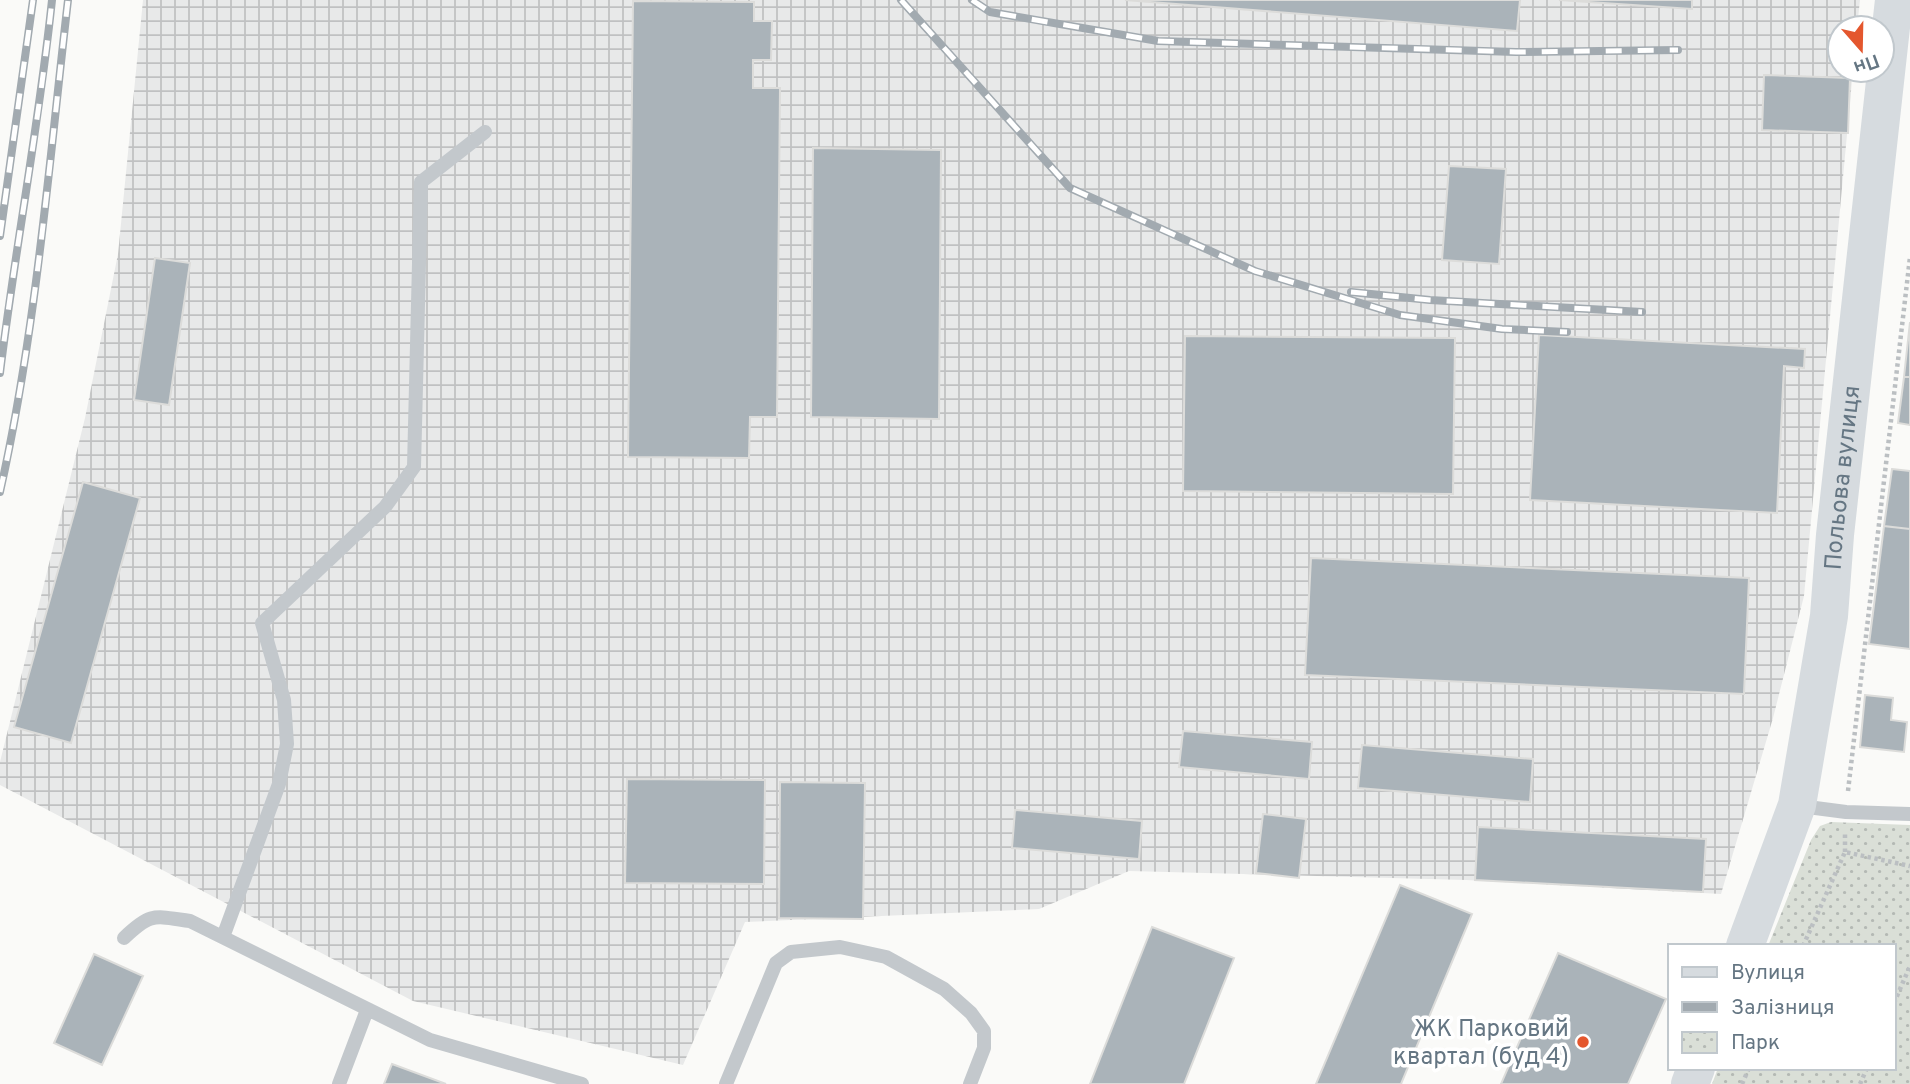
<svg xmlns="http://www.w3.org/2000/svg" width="1910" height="1084" font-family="Overpass,sans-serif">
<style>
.industrial{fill:url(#industrial-grid)}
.park{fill:url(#park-dots)}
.building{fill:#aab3b9;stroke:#dcdcda;stroke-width:2}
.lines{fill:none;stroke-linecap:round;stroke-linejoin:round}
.path{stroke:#bbbfc2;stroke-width:4.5;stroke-dasharray:3.5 3.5;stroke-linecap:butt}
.service{stroke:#c3c8cc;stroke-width:14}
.secondary{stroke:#d6dbdf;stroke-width:38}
.rail-casing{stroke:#a2aab0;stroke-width:8}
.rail{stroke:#fff;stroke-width:5;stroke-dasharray:16;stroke-linecap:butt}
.poi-dot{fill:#e4572e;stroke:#fff;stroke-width:2.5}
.labels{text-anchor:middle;stroke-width:7;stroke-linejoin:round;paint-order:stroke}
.street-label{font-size:24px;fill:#657683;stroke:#fff}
.poi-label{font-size:24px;fill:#657683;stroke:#fff;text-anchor:end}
</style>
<defs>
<pattern id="industrial-grid" width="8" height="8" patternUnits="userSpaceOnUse" patternTransform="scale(1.75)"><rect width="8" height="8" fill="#e8e9e9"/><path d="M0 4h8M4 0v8" fill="none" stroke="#c0c1c2"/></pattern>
<pattern id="park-dots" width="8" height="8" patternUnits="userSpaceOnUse" patternTransform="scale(1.75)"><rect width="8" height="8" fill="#dadfd7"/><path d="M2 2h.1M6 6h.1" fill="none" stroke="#b4b9b4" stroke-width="1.8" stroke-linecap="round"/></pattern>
</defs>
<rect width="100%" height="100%" fill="#fafaf8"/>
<!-- industrial -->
<path class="industrial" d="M143 0H1860L1857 28H1840V70H1853L1804 596 1773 718 1721 894 1466 880 1129 871 1039 909 745 922 683 1065 413 1001 0 785V762L85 418 118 254Z"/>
<!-- park -->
<path class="park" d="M1831 822 1910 825V1084H1712L1718 1068H1894V946H1768L1811 840 1820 826Z"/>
<!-- building -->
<path class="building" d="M1125 0H1520L1517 31Z
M1559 0H1692V9Z
M633 1 754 2V21H772L771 60H753V88H780L777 417H750L749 458 628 457Z
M1764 75 1850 78 1848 133 1762 130Z
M813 148 941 150 939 419 811 417Z
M1449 166 1506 169 1499 264 1442 260Z
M155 258 190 263 169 405 134 400Z
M1910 322V377H1904Z
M1539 335 1805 349 1804 368 1784 366 1777 513 1530 500Z
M1185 336 1455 338 1453 494 1183 491Z
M1904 377H1910V425L1898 423Z
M1892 469 1910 471V529L1884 526Z
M83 482 140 498 71 743 14 727Z
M1884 526 1910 529V649L1869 644Z
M1311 558 1749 578 1744 694 1305 675Z
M1865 695 1893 698 1891 720 1907 722 1904 752 1860 747Z
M1183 731 1312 742 1309 779 1179 767Z
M1362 745 1533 759 1530 802 1358 788Z
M627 779 765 780 764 884 625 883Z
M780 782 865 783 863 919 779 918Z
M1015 810 1142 821 1139 859 1012 848Z
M1263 814 1306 819 1299 878 1256 873Z
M1478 827 1706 839 1703 892 1475 880Z
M1400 885 1472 914 1401 1084H1316Z
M1152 927 1234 958 1184 1084H1090Z
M1558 953 1666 999 1628 1084H1501Z
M94 954 143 976 102 1065 54 1043Z
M392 1064 446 1084H384Z"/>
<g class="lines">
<!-- path -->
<path class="path" d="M1848 791 1910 257
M1845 852V831
M1803 946 1845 852 1910 866
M1894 1003 1910 966
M1742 1084 1749 1068
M1860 1084 1867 1068"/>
<!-- service -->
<path class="service" d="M1800 806 1846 812 1910 814
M223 937 279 784 287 744 284 700 262 623 385 507 414 467 421 182 485 132
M124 938C151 912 154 916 190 921L430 1040 582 1084
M339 1084 367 1010
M726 1084 776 963 791 952 840 947 886 957 944 989 971 1013 984 1031V1048L970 1084"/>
<!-- secondary -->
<g class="secondary">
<path id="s1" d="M1745 946 1797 805 1829 616 1835 535 1894 0"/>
<path d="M1690 1084 1696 1068"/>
</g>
<!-- rail casing -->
<g class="rail-casing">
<path id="rail" d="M901 0 1070 188 1255 271 1400 315 1502 329 1567 332
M972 0 990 12 1158 41 1516 52 1678 50
M0 236 33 0
M1351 292 1430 300 1642 312
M0 373C15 249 39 125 52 0
M0 492C36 331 49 164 68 0"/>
</g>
<!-- rail -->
<use href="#rail" class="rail"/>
</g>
<!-- markers -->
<circle class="poi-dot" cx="1583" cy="1042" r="7"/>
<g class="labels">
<!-- street labels -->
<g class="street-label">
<text dy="8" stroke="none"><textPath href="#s1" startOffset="481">Польова вулиця</textPath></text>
</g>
<!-- poi labels -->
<g class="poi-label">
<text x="1569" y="1036">ЖК Парковий<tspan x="1569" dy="28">квартал (буд 4)</tspan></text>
</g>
</g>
<!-- legend -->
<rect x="1668" y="944" width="228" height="126" fill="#ffffff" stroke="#c1c8cd" stroke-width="2"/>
<rect x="1682" y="967" width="35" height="10" fill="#d6dbdf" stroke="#c1c8cd" stroke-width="2"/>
<text x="1731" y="979" font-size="21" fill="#657683">Вулиця</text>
<rect x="1682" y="1002" width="35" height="10" fill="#a2aab0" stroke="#c1c8cd" stroke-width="2"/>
<text x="1731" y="1014" font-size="21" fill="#657683">Залізниця</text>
<rect x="1682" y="1032" width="35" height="21" fill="url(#park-dots)" stroke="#c1c8cd" stroke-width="2"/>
<text x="1731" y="1049" font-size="21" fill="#657683">Парк</text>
<!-- north arrow -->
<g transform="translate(1861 49) rotate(160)"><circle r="33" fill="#ffffff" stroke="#c1c8cd" stroke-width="2"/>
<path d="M0-5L12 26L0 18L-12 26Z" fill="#e4572e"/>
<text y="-10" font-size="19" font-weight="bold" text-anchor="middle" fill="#657683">Пн</text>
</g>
</svg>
